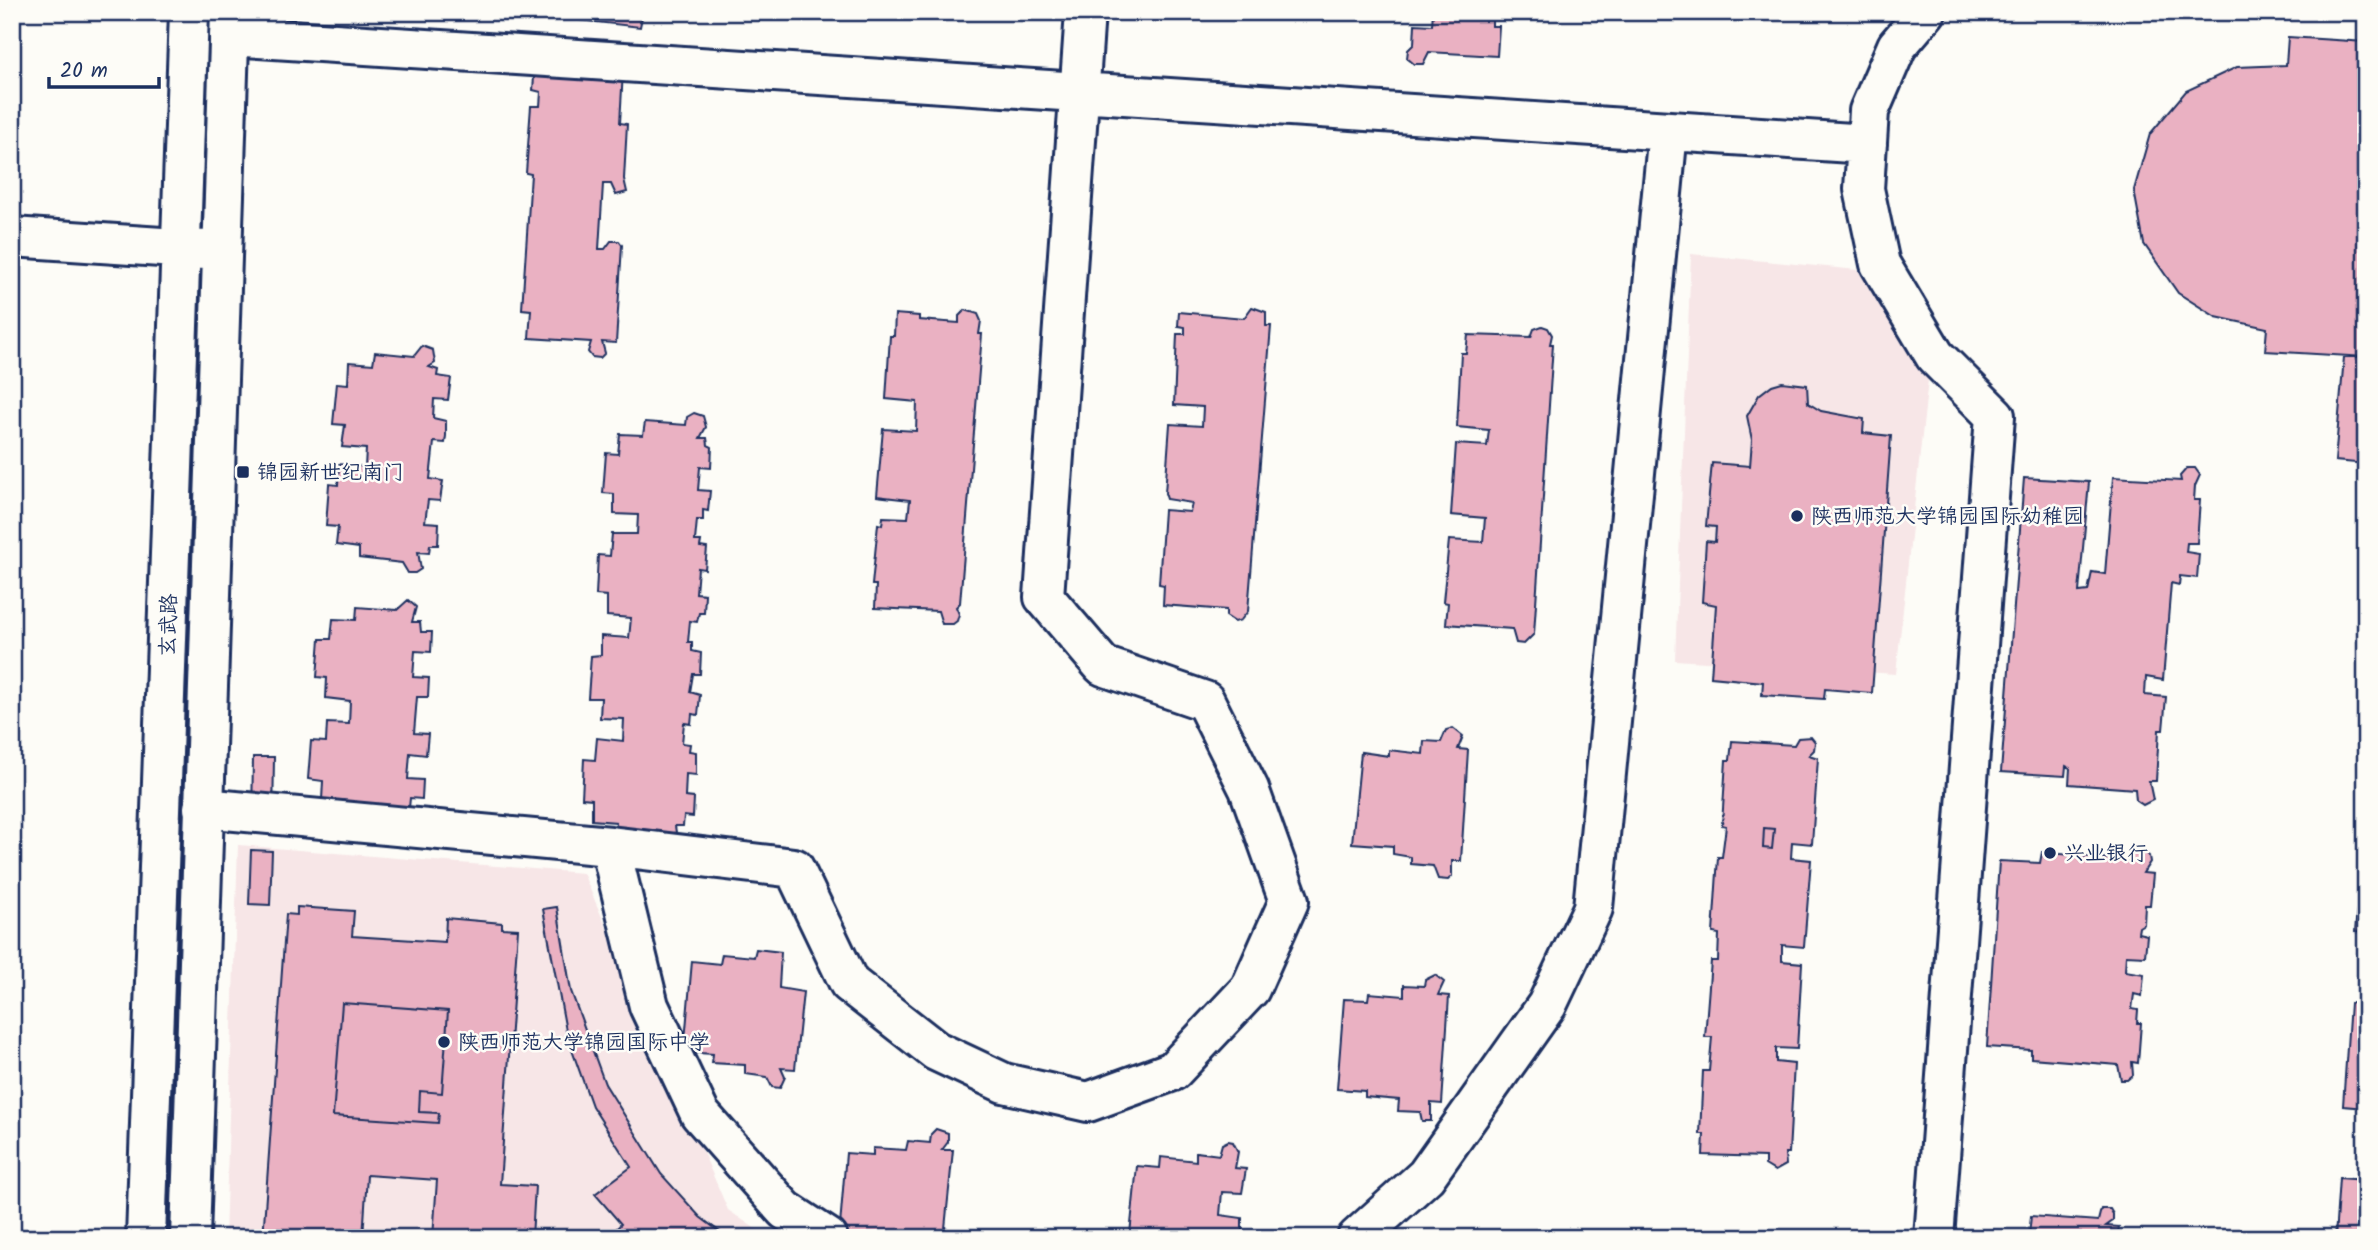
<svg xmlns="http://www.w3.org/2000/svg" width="2378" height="1250" font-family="Kalam,'LXGW WenKai TC',sans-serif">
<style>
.built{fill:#f7e6e7}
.building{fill:#eab1c2;stroke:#1b2f5e;stroke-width:2;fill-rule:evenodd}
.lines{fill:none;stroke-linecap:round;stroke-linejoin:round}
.minor-casing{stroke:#1b2f5e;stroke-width:44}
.tertiary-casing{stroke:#1b2f5e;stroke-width:44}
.minor{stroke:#fdfcf7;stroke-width:38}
.tertiary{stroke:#fdfcf7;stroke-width:38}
.poi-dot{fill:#1b2f5e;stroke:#fdfcf7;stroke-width:2.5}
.labels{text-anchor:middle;stroke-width:5;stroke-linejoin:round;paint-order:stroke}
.poi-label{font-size:21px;fill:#1b2f5e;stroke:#fdfcf7;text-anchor:start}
.street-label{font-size:21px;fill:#1b2f5e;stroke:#fdfcf7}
</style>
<rect width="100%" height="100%" fill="#fdfcf7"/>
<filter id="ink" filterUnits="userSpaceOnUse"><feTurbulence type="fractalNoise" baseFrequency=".0143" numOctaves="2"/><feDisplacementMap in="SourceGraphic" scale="14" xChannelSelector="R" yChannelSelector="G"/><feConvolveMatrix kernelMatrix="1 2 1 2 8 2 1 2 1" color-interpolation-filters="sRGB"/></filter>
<g filter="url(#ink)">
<!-- built -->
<path class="built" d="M1691 254 1858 270 1929 371 1896 674 1675 660Z
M238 845 583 873 728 1210 769 1238H225Z"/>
<!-- building -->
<path class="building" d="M544 12H643L640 27 544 16Z
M1433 12H1492V26H1499L1497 56 1429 52 1423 64H1414L1407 58 1408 50 1414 44 1415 24 1432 25Z
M2288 37 2366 42V357L2265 351 2267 328 2216 317 2178 293 2144 244 2134 190 2150 134 2186 91 2237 67 2286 65Z
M536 51 624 54 620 123 627 124 624 179 627 192 616 195 611 184H603L599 249H605L611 241H619L622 245 616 343 602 342 605 353 600 358 592 357 588 352 591 342 529 338 531 310 522 309 531 174 526 173 531 106H540L541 92 533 90Z
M1252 307 1266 312V326H1271L1248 611 1241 620 1235 622 1226 616V610L1163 605 1164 585 1159 584 1164 510 1190 512 1192 503 1167 499 1165 493 1170 424 1202 426 1203 407 1174 405 1177 334H1185V327L1178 326 1179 312 1244 318Z
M965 310 978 314 981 321 979 334H982L960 603 956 607 959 614 957 621 953 624H942L938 611 875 608 876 585H872L878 524 882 525 883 517 908 518 910 500 877 496 883 429 916 431 917 402 886 399 890 336H894L895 314 919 316V320L959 323V316Z
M1542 326 1548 328 1552 335 1550 344H1553L1534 634 1524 644 1516 643 1512 629 1446 624 1448 603 1443 602 1449 540 1483 542 1485 518 1451 515 1456 444 1487 446 1489 430 1457 427 1461 353H1466L1468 335 1531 337 1534 329Z
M422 346 433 350 435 363 429 367 438 370 437 376 451 378 448 400 434 399 433 418 446 421V436L445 443 434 442 430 479 443 481 442 487 440 501 428 500 425 522 439 523 438 545H430L429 553 418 552 421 569 415 573H408L402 563 359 558V548L336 545 338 527 326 526 329 484 338 485 339 464 365 467 366 449 342 447 345 425 333 424 337 383 348 384 349 362 373 364 375 352 414 356Z
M2344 357H2366V464L2335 461Z
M1782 382 1807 385 1808 403 1821 411 1864 419 1863 433 1891 436 1872 693 1825 689 1824 699 1762 695 1763 682 1711 677 1716 605 1702 602 1706 541 1715 542 1716 527 1706 526 1712 463 1750 466 1752 440 1747 416 1759 395 1772 385Z
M694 413 703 416 706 427 700 438H707L708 445 712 447 711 468 700 467 698 490 710 491 708 511 703 510V520H697L695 541H701L700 547 707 548 705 569 698 568 696 593 705 594 704 613H699L697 622 690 621 688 642H692V651L701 653 700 674H693L690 692 700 695 698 715 692 714 691 724 684 723 682 743 690 744 689 751 696 752V775L686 774 685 797 694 798 693 817 684 816 683 826H675L677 839 615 833 616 822 592 820V799L582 798 584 759 595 760 597 738 623 741 624 719 600 718 601 698H588L591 656 601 655V636L629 638 631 618 607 616V596L596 595 598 555 610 556 612 534H637L638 515 614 514V494L603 493 606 453 618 454 620 434 643 435 645 422 686 425 687 417Z
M2187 468H2195L2200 475 2195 486 2194 500H2200L2197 543H2187L2186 552 2199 554 2197 578 2180 576 2179 585 2171 583 2163 680 2146 677 2145 695 2166 697 2163 730H2159L2156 781H2149L2153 800 2143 805 2136 800 2135 789 2069 784 2070 768 2066 766 2065 776 2001 772 2024 478 2089 482 2079 592 2088 591 2092 572 2105 574 2113 477 2181 481 2180 476Z
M408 600 416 607 412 622H420L421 632H432L431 652 415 651 413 677 429 678 428 697H417L414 733 428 734 426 755 410 753 408 779 423 780 422 799 410 798 409 808 341 813 342 801 322 800 323 781 308 779 311 741 326 742 327 723 349 724 350 701 326 698 327 678 317 677 320 639H331L333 619 356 620 357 607 397 610Z
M1453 728 1463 736 1458 749 1468 750 1461 861H1452V876L1448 880 1438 879 1433 866 1411 864V857L1393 854V846L1352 843 1361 752 1389 756V750L1423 754 1424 741 1441 742 1446 730Z
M1811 737 1815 742 1814 750 1809 755 1818 758 1812 844 1792 842 1791 858 1811 860 1804 947 1782 945V961L1802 963 1797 1049 1776 1048V1062L1794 1064 1789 1153H1785L1786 1165 1775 1171 1765 1165V1157L1703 1155 1704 1134H1700L1703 1071H1709L1712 1037H1705L1711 961H1718L1719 934 1713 933 1718 857H1722L1726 826 1722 825 1726 760H1730L1732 741 1794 745 1798 738ZM1764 828 1774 829 1772 849 1763 848Z
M253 757H274L273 821H252Z
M1764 828 1774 829 1772 849 1763 848Z
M2364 828H2366V933L2355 932Z
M2139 848 2149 856 2150 862 2143 873 2153 874 2150 905H2145L2144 924 2139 927 2138 933 2147 935 2145 956 2126 955 2125 971 2144 974 2142 996 2134 994 2132 1009 2138 1010 2137 1023H2141L2138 1063 2132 1062 2133 1075 2127 1080H2121L2118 1065 2031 1058V1050L1987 1047 1999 861 2040 863 2042 852 2129 861V855Z
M251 850 272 851 270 905 249 904Z
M297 907 354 911 352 936 445 942 446 918 502 923V928L518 929 500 1184 535 1186 532 1238H433L437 1180 367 1175 363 1238H263L286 914 297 915ZM342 1003 448 1011 442 1093 420 1091 419 1112 439 1113 438 1123 333 1116Z
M557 907 571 991 605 1084 661 1174 700 1217 728 1238H614L611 1234 621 1224 595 1194 631 1167 592 1106 567 1036 543 909Z
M756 949 781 952 779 988 803 992 795 1069 781 1068 785 1077 780 1088 772 1087 767 1077 745 1074V1065L712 1063 713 1054 684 1052 692 961 720 964 722 954 754 957Z
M1435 975 1444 982 1438 995 1449 996 1442 1104 1431 1103V1121H1422L1420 1112 1398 1111 1399 1100 1365 1097V1091L1337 1089 1344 999 1368 1000 1369 993 1404 996V985L1424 986 1425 980Z
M342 1003 448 1011 442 1093 420 1091 419 1112 439 1113 438 1123 333 1116Z
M2350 1003 2366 1004V1108L2343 1106Z
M936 1129 948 1133V1142L942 1150H953L944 1238H839L846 1153 873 1155V1148L906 1150 908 1141 930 1143 931 1134Z
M1228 1141 1233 1142 1238 1152 1235 1168 1246 1169 1242 1193 1222 1192 1220 1215 1242 1218V1238H1133L1134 1234H1130L1137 1166 1160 1168 1161 1157 1196 1161V1152L1219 1155 1222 1144Z
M2339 1178 2366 1180V1238H2335Z
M2101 1209H2110L2113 1214V1221L2106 1226 2119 1227 2117 1238H2026L2029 1235 2031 1216 2098 1221Z"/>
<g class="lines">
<!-- minor casing -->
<g class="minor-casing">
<path id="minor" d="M1926 12 1897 46 1869 111 1864 189 1880 264 1935 356 1995 416 1934 1238
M229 36 1867 144
M203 808 610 846 794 868 849 983 936 1051 1004 1083 1088 1102 1173 1071 1250 989 1289 901 1249 789 1205 701 1103 666 1044 597 1085 12
M610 846 649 1006 700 1114 785 1210 828 1238
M1357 1238 1426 1176 1547 1005 1593 908 1668 131"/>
</g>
<!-- tertiary casing -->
<g class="tertiary-casing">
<path id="tertiary" d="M12 237 206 250
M146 1238 189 12
M190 1238 230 12"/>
</g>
<!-- minor -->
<use href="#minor" class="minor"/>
<!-- tertiary -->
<use href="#tertiary" class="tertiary"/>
</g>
</g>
<!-- markers -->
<g class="poi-dot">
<rect x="236" y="465" width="14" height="14" rx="3.5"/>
<circle cx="1797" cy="516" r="7"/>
<circle cx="2050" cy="853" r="7"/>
<circle cx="444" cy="1042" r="7"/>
</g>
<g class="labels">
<!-- poi labels -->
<g class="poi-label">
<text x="257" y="479">锦园新世纪南门</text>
<text x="1811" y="523">陕西师范大学锦园国际幼稚园</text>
<text x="2064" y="860">兴业银行</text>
<text x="458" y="1049">陕西师范大学锦园国际中学</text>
</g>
<!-- street labels -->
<g class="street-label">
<text transform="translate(168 625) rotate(-88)" y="7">玄武路</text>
</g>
</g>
<!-- margin -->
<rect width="2378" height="1250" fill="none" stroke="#fdfcf7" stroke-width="42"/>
<rect x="21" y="21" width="2336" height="1208" fill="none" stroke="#1b2f5e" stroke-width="2.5" filter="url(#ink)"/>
<!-- scale -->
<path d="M49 77v10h110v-10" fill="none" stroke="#1b2f5e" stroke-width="3.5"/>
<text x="60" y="77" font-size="21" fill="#1b2f5e" stroke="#fdfcf7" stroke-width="5" paint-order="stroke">20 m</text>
</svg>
